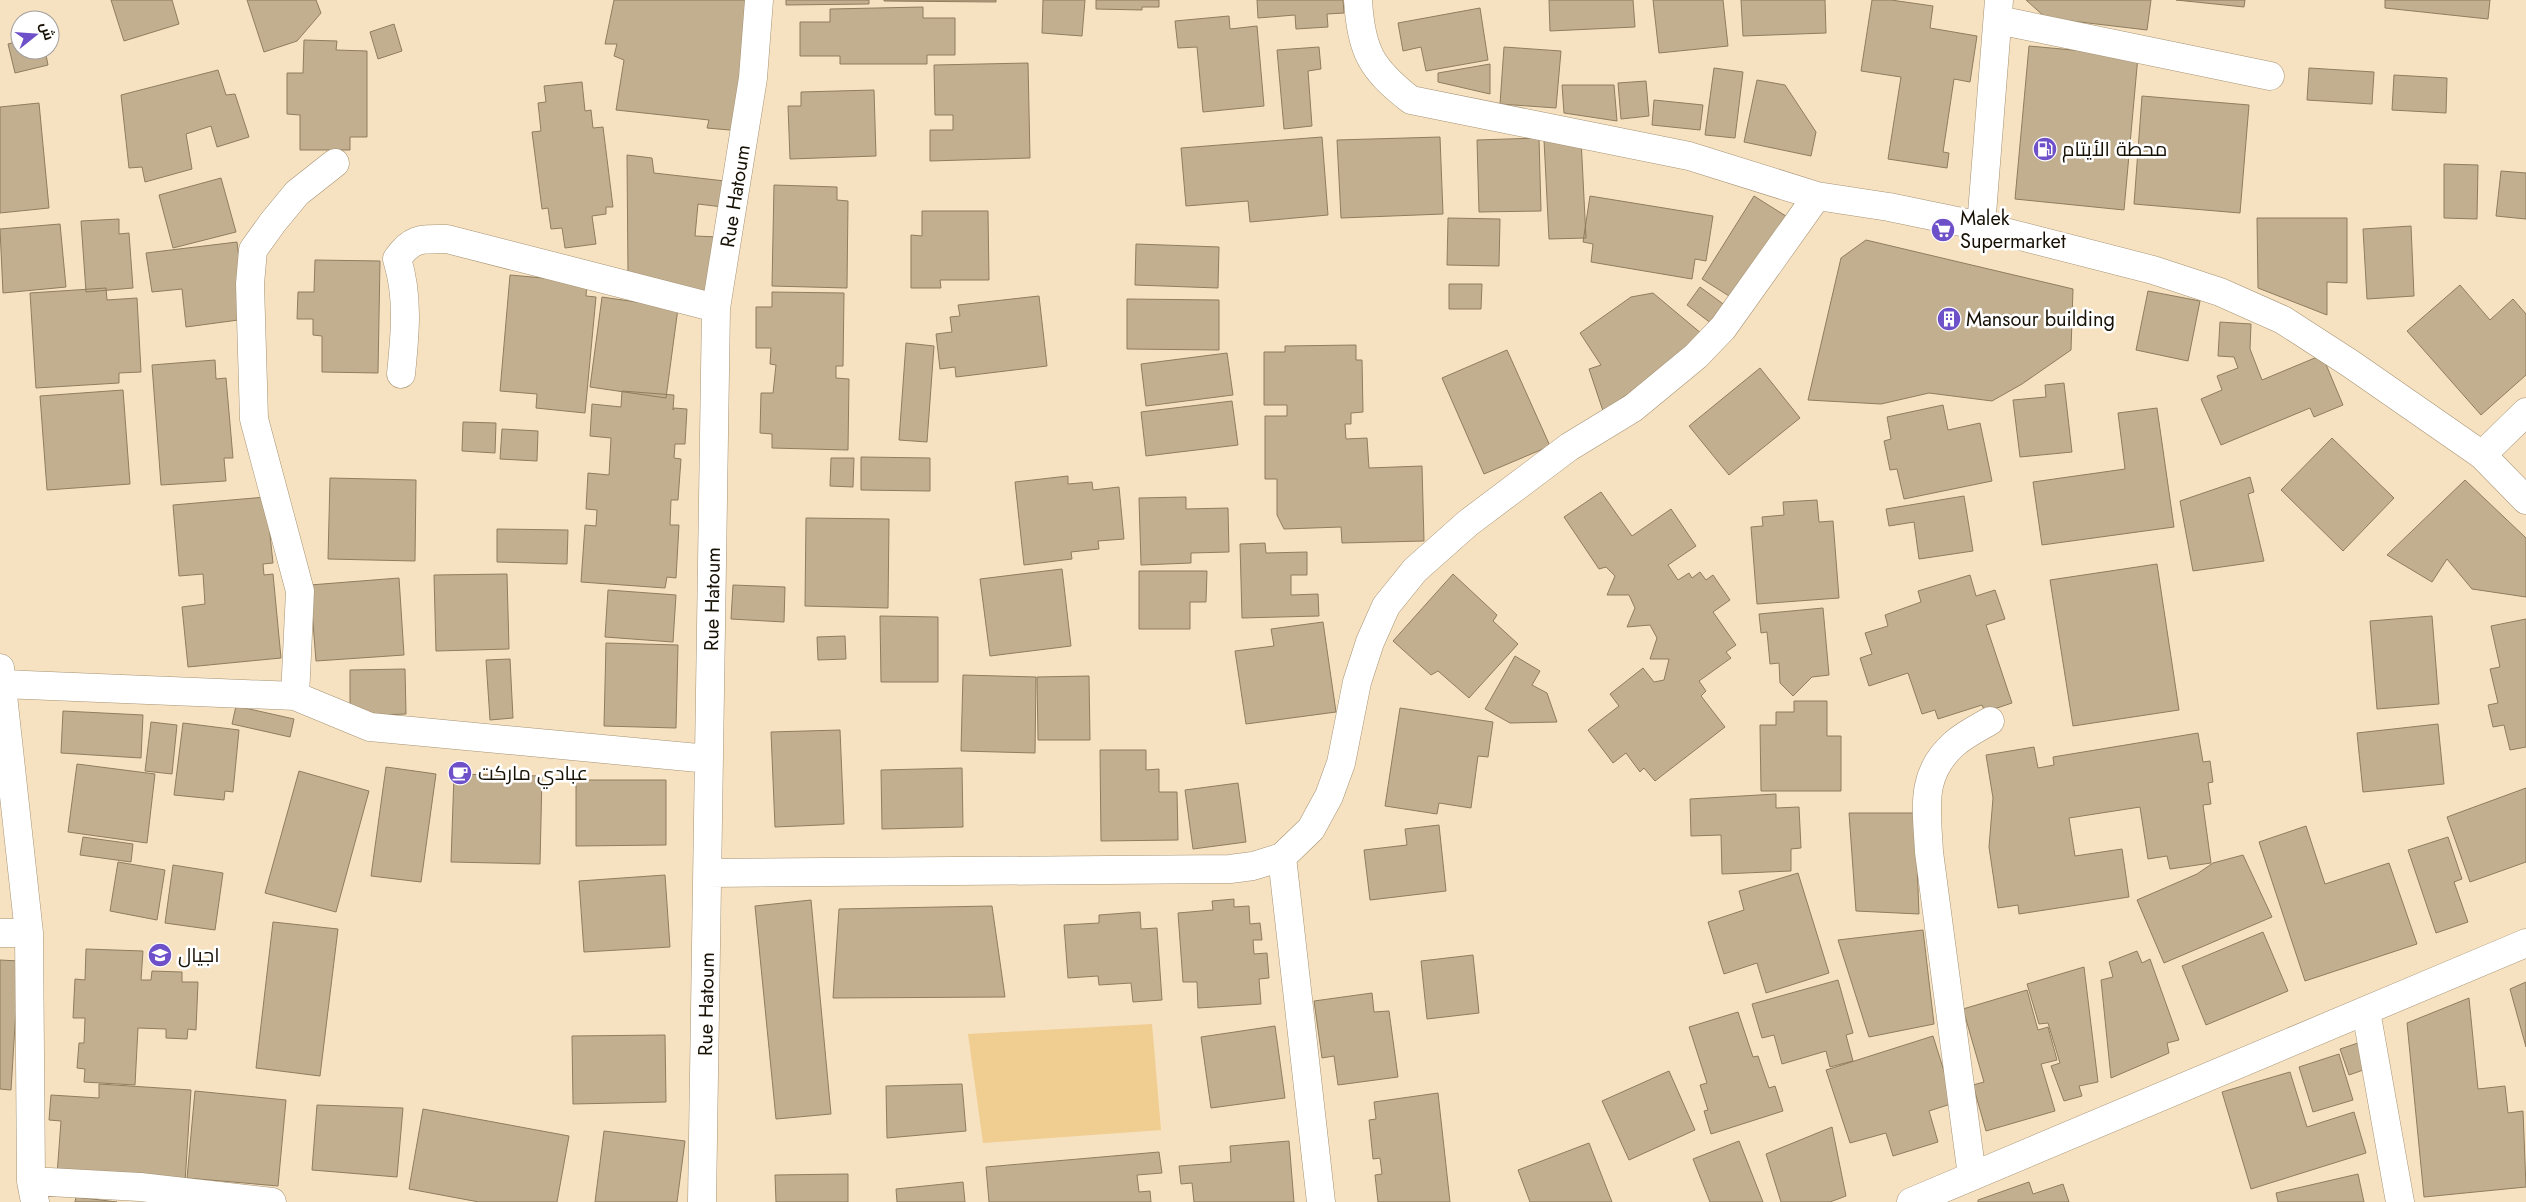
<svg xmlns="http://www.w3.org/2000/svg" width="2526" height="1202" font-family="Jost,Cairo,sans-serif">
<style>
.green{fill:#f0cd91}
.building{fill:#c2af8f;stroke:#8f7d5e}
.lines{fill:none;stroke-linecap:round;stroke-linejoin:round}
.minor-casing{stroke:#a69374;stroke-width:29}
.tertiary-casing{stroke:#a69374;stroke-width:29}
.minor{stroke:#fff;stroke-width:28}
.tertiary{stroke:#fff;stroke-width:28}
.labels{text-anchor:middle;stroke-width:5;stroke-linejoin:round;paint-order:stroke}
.poi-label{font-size:20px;fill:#171005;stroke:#fff;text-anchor:start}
.street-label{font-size:20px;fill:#171005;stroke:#fff}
</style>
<rect width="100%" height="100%" fill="#f6e2c1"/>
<!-- green -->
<path class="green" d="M1152 1024 1161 1130 983 1143 968 1034Z"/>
<!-- building -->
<path class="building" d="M111 0H172L179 24 124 41Z
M247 0H316L321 13 297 41 264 52Z
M614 0H745L741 131 707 128 709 120 616 110 624 60 614 56 617 44H605Z
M786 0H869V4L786 5Z
M996 0V2L884 1V0Z
M1043 0H1085L1082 36 1042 33Z
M1096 0H1159V7H1142V10L1096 9Z
M1257 0H1343L1344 13 1327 14 1328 27 1296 29 1295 15 1258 18Z
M1549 0H1633L1635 27 1550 31Z
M1653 0H1723L1728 46 1659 53Z
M1741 0H1825L1826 33 1743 36Z
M1872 0H1891L1933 6 1930 28 1977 36 1970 82 1954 79 1943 152 1949 153 1947 168 1888 159 1901 77 1861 71Z
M2026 0H2151L2147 30 2046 18Z
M2176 0H2245L2244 7Z
M2385 0H2490L2488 19 2385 8Z
M923 7V18H955V55H927V64H840V56H800V22H830V9Z
M1480 8 1488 60 1426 71 1421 47 1403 51 1398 23Z
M1229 16 1230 29 1257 26 1264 106 1203 112 1197 47 1178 48 1175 21Z
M394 24 402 51 378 59 370 32Z
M304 40 337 41 336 50 367 51V137H350V150H300V115L287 114V73H303Z
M20 41V50H45L48 65 15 73 8 44Z
M2029 46 2138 56 2124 210 2015 199Z
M1319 47 1321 69 1308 71 1312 126 1284 129 1277 50Z
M1504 47 1561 51 1556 108 1500 104Z
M1028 63 1030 158 930 161V130H953V115H935L934 65Z
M1490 64V94L1438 82V73Z
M1714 68 1743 72 1735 138 1705 135Z
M2309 68 2374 72 2372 104 2307 100Z
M218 70 226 95 235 94 249 137 217 147 211 126 186 134 192 169 145 182 142 167 129 168 121 95Z
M2394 75 2447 78 2446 113 2392 110Z
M1757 80 1785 85 1816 132 1811 156 1744 142Z
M1646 81 1649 116 1621 119 1618 83Z
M582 82 585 111 591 110 593 128 603 127 613 207H606V214L592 216 596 244 565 248 562 228 551 229 548 208 542 209 532 132 541 131 538 103 546 102 544 86Z
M1562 85H1614L1617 121 1564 113Z
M874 90 876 156 790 159 788 106H801V92Z
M2142 96 2249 105 2240 213 2134 204Z
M1654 100 1703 105 1700 130 1652 125Z
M39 103 49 208 0 213V107Z
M1322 137 1328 215 1250 222 1248 201 1186 206 1181 148Z
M1440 137 1443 214 1341 218 1337 140Z
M1539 138 1541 211 1479 212 1477 140Z
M1581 139 1586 238 1549 239 1544 140Z
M627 155 652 158 654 173 734 182 731 208 698 204 695 236 719 237 708 293 628 275Z
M2444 164 2478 165 2477 219 2444 218Z
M2501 171 2526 173V219L2496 216Z
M221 178 236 232 173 248 159 195Z
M774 185 837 187V200L848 201 847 288 772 286Z
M1590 196 1713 216 1706 261 1695 259 1692 279 1591 262 1593 244 1583 242Z
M1754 196 1789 218 1737 301 1702 279Z
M922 211H988L989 280H940L941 288H911V235L922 236Z
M1448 218 1500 219 1499 266 1447 265Z
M2257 218H2347V283L2327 282V315L2258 288Z
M119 219V234L129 233 133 288 86 292 81 221Z
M60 224 66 287 3 293 0 229Z
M2411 226 2414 296 2367 299 2363 229Z
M1866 240 2073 289 2071 350 2022 384 1992 401 1929 393 1881 404 1808 400 1841 258Z
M237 242 246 319 186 327 182 289 152 292 146 253Z
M1136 244 1219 247 1218 288 1135 285Z
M315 260 380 261 378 373 322 372V336L313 335V319H297L298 292H314Z
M510 275 587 282 586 296 596 297 585 413 536 408 537 394 500 391Z
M1449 284H1482L1481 309H1449Z
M2460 285 2490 320 2513 299 2526 314V375L2481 415 2407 331Z
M1700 287 1730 309 1716 327 1687 305Z
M106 288 107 300 137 298 141 372 119 373V383L36 388 30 293Z
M2148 291 2200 301 2188 361 2136 350Z
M772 292 844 293 843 366H836V378L849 379 848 450 772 448V434L760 433 761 393H773L776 365 770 364 771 348H756V307H772Z
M1653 293 1702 334 1631 392 1603 411 1589 369 1601 365 1580 333 1631 297Z
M1039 296 1047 366 956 377 955 367 940 369 936 334 952 332 950 317 960 316 958 305Z
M602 297 678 308 666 398 590 387Z
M1127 299 1219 300V350L1127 349Z
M2220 322 2251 324 2250 349 2262 380 2322 355 2343 405 2314 417 2310 408 2221 445 2201 399 2222 390 2217 376 2238 368 2234 357 2218 356Z
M906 343 934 346 927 442 899 440Z
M1356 345V360H1362L1363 412 1351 413V424H1345L1346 439 1367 438 1369 468 1422 466 1424 541 1342 543 1341 527 1284 529 1277 515V479H1265V416H1287V405H1264V352H1285V346Z
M1507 350 1550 446 1484 474 1442 378Z
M1227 353 1233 395 1146 406 1141 364Z
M215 360 216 379 226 378 233 458H224L226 481 161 485 152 365Z
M1760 368 1800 418 1729 475 1689 426Z
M2064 383 2072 452 2020 457 2013 400 2046 397 2045 385Z
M123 390 130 484 47 490 40 396Z
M622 391 674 395 673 410 674 408 687 409 685 444H675L674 458 681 459 678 500H671L670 525H679L676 578 667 577 665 588 581 582 585 525 596 526 597 510 586 509 588 473 609 475 611 438 590 436 592 404 621 407Z
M1232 401 1238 445 1146 456 1141 412Z
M1943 405 1948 430 1980 423 1992 481 1904 499 1897 469 1890 470 1884 441 1891 439 1887 417Z
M2157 408 2174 527 2042 545 2033 482 2125 469 2118 413Z
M463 422 496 423 495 453 462 451Z
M502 429 538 431 537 461 500 459Z
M2332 438 2394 498 2343 551 2281 490Z
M861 457 930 458V491L861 490Z
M831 458H854L853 487 830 486Z
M1068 476V484L1092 482 1093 490 1119 487 1124 539 1098 541 1099 549 1071 552 1072 559 1024 565 1015 482Z
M2250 477 2254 492 2248 494 2264 561 2193 571 2180 501Z
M330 478 416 480 415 561 328 559Z
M2465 480 2526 538V597L2472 589 2447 559 2432 582 2387 555Z
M1601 492 1632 536 1671 509 1696 546 1668 565 1678 580 1689 573 1692 578 1700 572 1706 580 1713 575 1730 600 1713 612 1736 645 1726 652 1731 658 1699 681 1706 691 1701 696 1725 727 1655 781 1644 768 1640 772 1626 753 1613 763 1588 730 1619 706 1610 694 1643 668 1654 682 1664 680 1669 659H1650L1657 638 1650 625 1627 627 1635 608 1629 595H1607L1615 576 1606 567 1599 569 1564 517Z
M1964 496 1973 551 1919 559 1914 522 1889 526 1886 509Z
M266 497 273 563 263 564 264 575 273 574 281 658 188 667 182 607 205 604 203 574 179 576 173 505Z
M1186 497V509L1228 508 1229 552 1191 553V563L1141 565 1139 498Z
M1817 500 1819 522 1833 521 1839 598 1757 604 1751 527 1763 526 1762 517 1784 515 1783 502Z
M806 518 889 519 888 608 805 606Z
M497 529 568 530 567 564 497 562Z
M1265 543 1266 553 1307 552V575H1291V595L1318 594 1319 616 1242 618 1240 544Z
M2157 564 2179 710 2073 726 2050 580Z
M1062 569 1071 646 990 656 980 579Z
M1139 571H1207L1206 602H1190V629H1139Z
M507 574 509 649 436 651 434 575Z
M1453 574 1497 615 1493 621 1518 644 1469 698 1438 671 1431 675 1393 641Z
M1970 575 1976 596 1995 590 2005 619 1986 625 2012 703 1985 712 1982 705 1938 719 1935 710 1922 714 1908 673 1869 686 1860 658 1872 654 1865 633 1888 626 1885 615 1921 602 1918 591Z
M399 578 404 655 316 661 310 585Z
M733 585 785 587 784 622 731 619Z
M608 590 676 595 673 642 605 637Z
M1823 608 1829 675 1812 677 1793 696 1780 683 1779 663 1770 664 1767 632 1761 633 1759 614Z
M880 616 938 617V682H881Z
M2432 616 2439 704 2377 709 2370 621Z
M2526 619V747L2510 750 2504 725 2493 727 2488 705 2498 703 2490 669 2500 667 2491 626Z
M1323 622 1336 712 1246 724 1235 651 1274 646 1271 629Z
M845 636 846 659 818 660 817 637Z
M606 643 678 645 676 728 604 726Z
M1515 656 1540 671 1532 685 1547 693 1557 722 1510 723 1485 709Z
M510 659 513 718 490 720 486 660Z
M405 669 406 714 350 716V670Z
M963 675 1036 677 1035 753 961 751Z
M1089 676 1090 740H1038L1037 677Z
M1794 701H1827V736H1841V791H1761L1760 725H1776V712H1794Z
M236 706 294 719 290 737 232 724Z
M1400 708 1493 722 1488 757 1478 756 1471 808 1439 803 1437 814 1385 806Z
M63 711 143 715 141 758 61 753Z
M151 722 177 725 172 774 145 771Z
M183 723 239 730 233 792 225 791 224 800 174 795Z
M2438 724 2444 784 2363 792 2357 733Z
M840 730 844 824 775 827 771 732Z
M2198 733 2203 762 2210 761 2213 782 2208 783 2211 804 2203 805 2211 863 2170 869 2167 856 2148 859 2140 807 2069 818 2075 856 2122 849 2129 897 2019 914 2018 905 1998 908 1989 847 1993 798 1986 755 2034 747 2038 768 2054 765 2053 757Z
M1100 750H1146V770L1159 769V792H1177L1178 840 1101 841Z
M77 764 155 774 147 843 68 832Z
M386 767 436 774 421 882 371 876Z
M962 768 963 827 882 829 881 770Z
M299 771 369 791 336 912 265 893Z
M454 774 542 776 540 864 451 862Z
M576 780H666V845L576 846Z
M1238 783 1246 842 1193 849 1185 790Z
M2526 788V862L2470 882 2447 817Z
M1776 794V808L1799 807 1801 848 1791 849V871L1722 874 1721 835 1691 836 1690 799Z
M1849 813H1915L1919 914 1856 911Z
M1439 825 1446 891 1370 900 1364 850 1407 845 1405 829Z
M2306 826 2325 884 2389 863 2417 944 2305 981 2259 842Z
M83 837 133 844 131 862 80 855Z
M2448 837 2462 879 2454 882 2468 922 2436 933 2408 850Z
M2243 855 2272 917 2164 963 2137 900 2197 874 2213 863Z
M118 862 165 870 157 920 110 911Z
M173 865 223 873 215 930 165 923Z
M1798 873 1829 973 1766 993 1757 963 1724 974 1708 922 1744 910 1739 891Z
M665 875 670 947 584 952 579 881Z
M1234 899V907L1249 906 1250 924 1260 923 1262 940H1253L1254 954 1267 953 1269 978 1259 979 1261 1004 1198 1008 1197 982H1183L1178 913 1213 910 1212 901Z
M811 900 831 1114 776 1119 755 906Z
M992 906 1005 997 833 998 839 909Z
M1140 912 1141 929 1157 928 1162 1000 1133 1002 1131 983 1099 985 1098 976 1068 978 1064 925 1099 923V915Z
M273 922 338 929 320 1076 256 1068Z
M1923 930 1934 1024 1869 1037 1838 940Z
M2263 932 2288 991 2206 1025 2182 966Z
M86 949 143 951 141 980H151L152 971 182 972V982H198L196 1030 188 1029 187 1039 166 1038V1029L138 1028 135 1085 84 1082 85 1069 77 1068 79 1043H84L85 1018H73L75 979 85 980Z
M2137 951 2142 963 2150 959 2179 1040 2167 1043 2169 1053 2111 1078 2101 980 2113 977 2109 962Z
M1473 955 1479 1013 1427 1019 1421 961Z
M0 960 19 961 11 1090 0 1089Z
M2084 967 2098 1082 2079 1086 2082 1096 2064 1101 2051 1066 2060 1063 2048 1023 2039 1024 2027 984Z
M1838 980 1853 1033 1846 1035 1853 1061 1830 1067 1826 1051 1782 1064 1774 1035 1762 1038 1752 1004Z
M2526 982V1047L2510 989Z
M2027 990 2038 1030 2048 1027 2057 1060 2041 1064 2055 1111 1986 1131 1973 1085 1984 1082 1963 1009Z
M1372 993 1374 1012 1389 1011 1398 1077 1338 1085 1334 1056 1322 1058 1314 1001Z
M2469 998 2478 1089 2505 1086 2508 1113 2523 1111 2526 1187 2424 1197 2407 1023Z
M1738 1012 1753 1057 1758 1056 1769 1088 1775 1086 1783 1111 1711 1134 1704 1111 1708 1110 1700 1085 1707 1083 1689 1027Z
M1275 1026 1285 1098 1211 1108 1201 1037Z
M665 1035 666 1102 573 1104 572 1036Z
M1933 1036 1954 1103 1929 1111 1938 1142 1893 1156 1886 1133 1850 1143 1826 1070Z
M2364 1041 2372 1067 2349 1075 2340 1049Z
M2339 1054 2353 1100 2313 1112 2299 1067Z
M1669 1071 1695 1130 1629 1160 1602 1101Z
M2290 1072 2307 1127 2354 1112 2366 1153 2251 1189 2222 1092Z
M99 1084 191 1090 185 1182 57 1175 61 1121 49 1120 51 1095 99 1098Z
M962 1084 966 1131 887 1138 886 1086Z
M195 1091 286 1100 278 1186 187 1178Z
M1438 1093 1450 1202H1378L1375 1175 1382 1174 1380 1158 1373 1159 1369 1120 1376 1119 1374 1102Z
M317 1105 403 1108 397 1177 312 1170Z
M423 1109 569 1136 557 1202H479L409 1189Z
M1832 1127 1846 1196 1830 1202H1781L1766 1154Z
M604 1131 685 1141 677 1202H595Z
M1289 1141 1294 1202H1194L1192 1183 1181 1184 1179 1166 1231 1162 1230 1146Z
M1739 1141 1763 1202H1710L1693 1159Z
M1589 1143 1612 1202H1530L1518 1170Z
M1159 1152 1162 1173 1137 1175 1139 1192 1150 1191 1151 1202H989L986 1167Z
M848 1174V1202H776L775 1175Z
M2358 1174 2364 1202H2278L2276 1193Z
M963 1182 965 1202H897L896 1189Z
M2029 1182 2033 1194 2063 1184 2069 1202H1978V1200Z
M76 1197 117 1202H75Z"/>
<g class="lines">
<!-- minor casing -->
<g class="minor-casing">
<path id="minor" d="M1358 0C1361 51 1371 69 1411 100L1689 156 1817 196 1889 207 1981 226 2153 270 2220 292 2283 320 2351 364 2482 455 2526 500
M1998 20 2270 76
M1981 226 1999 0
M401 374C405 335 409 297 397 259 412 237 422 239 447 239L716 308
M2482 455 2526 412
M0 668 29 933 31 1181 35 1202
M2 684 295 696 370 727 709 759
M295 696 300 591 254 419 250 284 253 250 273 222 297 193 335 163
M1282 857 1321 1202
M708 873 1230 869 1253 866 1282 857 1311 829 1329 796 1341 763 1357 682 1370 642 1386 606 1415 570 1468 523 1569 447 1633 408 1696 356 1723 328 1817 196
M0 933H29
M2366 1011 2400 1202
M1972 1176 1929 852C1927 810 1919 775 1954 744 1964 735 1978 728 1990 721
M31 1181 140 1187 272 1202
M702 1202 716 308 753 78 759 0"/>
</g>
<!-- tertiary casing -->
<g class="tertiary-casing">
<path id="tertiary" d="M1911 1202 2526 943"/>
</g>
<!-- minor -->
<use href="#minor" class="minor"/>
<!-- tertiary -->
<use href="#tertiary" class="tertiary"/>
</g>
<!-- icons -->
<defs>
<g id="fuel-disc" transform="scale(1.25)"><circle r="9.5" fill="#6e50c9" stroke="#fff"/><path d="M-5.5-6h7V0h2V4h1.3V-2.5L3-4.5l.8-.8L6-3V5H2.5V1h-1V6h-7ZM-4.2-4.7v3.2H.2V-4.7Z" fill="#fff"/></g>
<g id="supermarket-disc" transform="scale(1.25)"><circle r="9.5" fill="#6e50c9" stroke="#fff"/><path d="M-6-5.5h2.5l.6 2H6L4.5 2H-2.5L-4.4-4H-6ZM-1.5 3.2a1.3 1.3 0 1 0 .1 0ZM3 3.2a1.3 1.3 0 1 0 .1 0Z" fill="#fff"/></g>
<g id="building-disc" transform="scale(1.25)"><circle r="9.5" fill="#6e50c9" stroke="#fff"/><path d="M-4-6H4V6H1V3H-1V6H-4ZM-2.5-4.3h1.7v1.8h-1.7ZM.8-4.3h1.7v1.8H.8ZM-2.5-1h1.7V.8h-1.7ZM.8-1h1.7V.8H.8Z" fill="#fff"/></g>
<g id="cafe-disc" transform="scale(1.25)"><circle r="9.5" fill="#6e50c9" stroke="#fff"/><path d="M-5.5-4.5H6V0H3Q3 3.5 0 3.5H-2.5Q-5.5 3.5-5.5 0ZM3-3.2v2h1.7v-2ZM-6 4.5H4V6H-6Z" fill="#fff"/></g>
<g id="school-disc" transform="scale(1.25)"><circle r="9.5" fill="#6e50c9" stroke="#fff"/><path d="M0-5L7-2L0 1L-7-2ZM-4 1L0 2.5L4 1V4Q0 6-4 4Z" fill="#fff"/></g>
</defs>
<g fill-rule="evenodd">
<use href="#fuel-disc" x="2045" y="149"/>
<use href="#supermarket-disc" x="1943" y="230"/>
<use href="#building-disc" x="1949" y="319"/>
<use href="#cafe-disc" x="460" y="773"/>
<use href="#school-disc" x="160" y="955"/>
</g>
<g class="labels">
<!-- poi labels -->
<g class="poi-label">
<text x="2062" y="156">محطة الأيتام</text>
<text x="1960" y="225">Malek<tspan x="1960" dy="23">Supermarket</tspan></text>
<text x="1966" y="326">Mansour building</text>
<text x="478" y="780">عبادي ماركت</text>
<text x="178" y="962">اجيال</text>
</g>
<!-- street labels -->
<g class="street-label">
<text transform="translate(735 196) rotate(-81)" y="7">Rue Hatoum</text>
<text transform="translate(712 599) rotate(-89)" y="7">Rue Hatoum</text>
<text transform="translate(706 1004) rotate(-89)" y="7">Rue Hatoum</text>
</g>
</g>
<!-- north arrow -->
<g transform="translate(35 35) rotate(73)"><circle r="24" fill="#ffffff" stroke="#a29f9b"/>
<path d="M0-4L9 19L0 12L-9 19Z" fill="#6e50c9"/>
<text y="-8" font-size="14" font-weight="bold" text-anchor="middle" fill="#171005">ش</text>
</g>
</svg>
